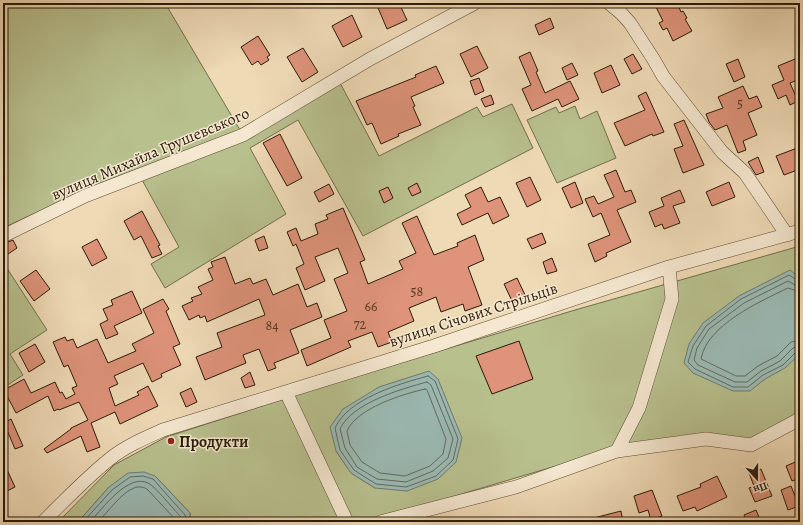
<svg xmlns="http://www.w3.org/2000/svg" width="803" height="525" font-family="Alegreya,serif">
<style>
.green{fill:#b8c08e;stroke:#716e4b;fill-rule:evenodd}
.water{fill:#9bbab4;stroke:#6e7a6f}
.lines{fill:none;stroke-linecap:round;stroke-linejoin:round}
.shore{stroke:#626a5e;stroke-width:1}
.building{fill:#de937a;stroke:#2a1b08}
.minor-casing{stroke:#5b4b34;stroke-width:14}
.minor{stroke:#f5e7d0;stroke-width:13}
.poi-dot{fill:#8f2418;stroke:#f5e7d0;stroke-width:1.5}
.labels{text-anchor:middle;stroke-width:3;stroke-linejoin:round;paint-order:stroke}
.number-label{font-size:14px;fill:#573924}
.street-label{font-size:16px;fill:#2a1b08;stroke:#f5e7d0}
.poi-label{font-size:16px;font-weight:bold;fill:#2a1b08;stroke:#f5e7d0;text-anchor:start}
</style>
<rect width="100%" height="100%" fill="#efdab6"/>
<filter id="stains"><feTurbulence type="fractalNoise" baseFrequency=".005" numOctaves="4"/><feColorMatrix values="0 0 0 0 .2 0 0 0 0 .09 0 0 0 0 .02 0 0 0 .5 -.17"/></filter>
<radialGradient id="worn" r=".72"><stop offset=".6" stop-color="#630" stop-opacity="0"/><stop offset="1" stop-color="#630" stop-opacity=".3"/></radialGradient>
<!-- green -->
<path class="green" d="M3 3H165L240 130 98 184 3 228Z
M339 81 379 156 477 107 483 117 512 104 533 148 363 236 298 120 250 148 286 214 165 288 151 264 179 247 141 178Z
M575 106 580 119 597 111 616 158 557 183 527 120 556 107 559 113Z
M800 246V409L787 421 749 439 610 450 367 522H190V513L155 476 109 487 78 522H58L114 465 166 437 340 381 575 310ZM336 451 375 488 351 473Z
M3 262 47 330 10 354 23 375 3 388Z"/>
<!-- water -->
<path class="water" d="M790 270 800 278V354L785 368 765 379 750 391H733L693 373 684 363 689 344 703 323 739 296Z
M429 371 438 379 462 438 456 462 438 479 407 491 375 488 351 473 336 451 330 427 343 409 379 387Z
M144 472 155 476 190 513V522H78L109 487 128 473Z"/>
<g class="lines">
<!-- shore -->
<path class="shore" d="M800 281 797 280 789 275 741 299 706 326 693 346 688 362 695 369 733 387H748L763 375 783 365 796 352 800 351
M800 286 795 285 788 281 744 303 709 329 697 348 694 360 698 365 735 382H747L761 371 780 361 793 348 800 346
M800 292 788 288C759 302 707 325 701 359L736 376H745L758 366 777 356 791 342 800 340
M428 376 435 381 458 439 453 460 436 476 406 487 376 484 354 470 340 450 335 428C348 399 398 384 428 376Z
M427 382 431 385 453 439 448 458 433 471 406 482 377 479 357 467 345 448 340 429C352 403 401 389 427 382Z
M425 389 427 390 446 439 443 454 430 466 405 476 380 473 362 462 350 445 347 431C357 408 403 394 425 389Z
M83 522 112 490 130 477 143 476 153 479 185 515 187 522
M90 522C102 509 128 473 148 483 155 486 174 510 181 517V522
M98 522C107 513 122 492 134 488 138 486 143 487 147 489L175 519V522"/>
</g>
<!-- building -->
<path class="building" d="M376 3H399L407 20 387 29Z
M654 3H677L681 12 683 11 687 18 685 19 692 31 673 41 667 28 663 30 659 23 663 21Z
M352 15 362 37 343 47 332 26Z
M550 18 554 28 539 35 535 25Z
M258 36 270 55 267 57 269 60 261 65 258 61 252 65 241 47Z
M477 46 488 68 471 77 460 54Z
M303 48 318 72 302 82 287 57Z
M530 52 538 71 536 72 545 93 570 81 579 99 562 107 558 99 532 111 522 89 531 85 519 57Z
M633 54 642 69 632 74 624 59Z
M800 57V79L790 83 798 101 790 105 786 95 778 99 772 85 784 80 778 66Z
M738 59 745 77 734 82 726 64Z
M572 63 578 75 567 80 562 68Z
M611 65 620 85 602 93 594 73Z
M436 66 444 83 411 97 415 106 413 107 421 125 398 134 399 136 381 144 372 123 367 125 356 101 416 77 415 75Z
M479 78 484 91 475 95 470 81Z
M743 86 749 99 757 96 762 107 748 113 757 135 743 141 746 150 738 153 727 125 715 130 709 122 706 114 723 108 718 97Z
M646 92 664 132 653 136 652 134 625 146 614 123 645 110 638 96Z
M491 95 494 104 485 107 481 99Z
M684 120 704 165 683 173 674 149 683 146 674 124Z
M280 134 302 178 287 186 263 143Z
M800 147V169L784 175 776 156Z
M758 157 764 172 756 175 748 162Z
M616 170 625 192 631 190 636 202 617 210 631 242 606 253 607 256 595 262 588 244 610 235 601 213 593 217 585 199 594 196 598 204 614 197 604 175Z
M530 177 541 200 527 207 516 183Z
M575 182 583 203 571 208 562 188Z
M729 182 735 197 712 206 706 192Z
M417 183 421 192 412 196 408 188Z
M329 184 334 194 319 202 314 192Z
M388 187 393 198 384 203 379 191Z
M481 187 488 202 500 197 509 216 493 224 488 213 462 225 457 214 471 207 465 195Z
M680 190 685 202 673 206 680 223 664 229 662 224 655 227 649 212 664 206 661 198Z
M343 208 365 260 360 262 368 284 403 269 399 261 416 253 402 223 417 216 434 255 458 246 457 243 475 235 484 260 468 267 482 305 465 311 463 304 441 312 436 297 409 308 414 321 388 332 392 342 378 347 372 332 348 341 351 347 307 366 301 350 331 338 324 320 347 311 334 279 348 273 338 248 315 257 325 281 305 290 296 268 304 264 296 244 293 246 287 232 296 228 301 241 318 234 315 224 328 219 326 215Z
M142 211 160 245 158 246 162 254 152 258 141 236 134 240 124 221Z
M542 233 546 243 532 249 527 239Z
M264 236 268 248 259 251 255 240Z
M97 239 107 258 92 266 82 247Z
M13 240 17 248 8 254 3 244Z
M225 257 235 284 250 278 253 284 266 279 273 295 298 284 307 307 317 303 322 317 290 330 299 353 274 363 276 368 268 371 259 349 243 355 246 363 205 380 196 357 222 347 217 333 265 315 259 299 207 322 205 316 200 318 199 315 189 320 182 306 193 301 191 298 202 294 198 287 213 280 208 269 213 267 211 262Z
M552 258 557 271 547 274 543 262Z
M36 270 50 289 34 301 20 281Z
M517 278 526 297 513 303 504 284Z
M132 291 142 313 114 326 118 334 106 339 100 324 108 320 103 309 113 305 111 300Z
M163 299 169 309 166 311 180 344 173 347 181 365 161 374 162 377 152 382 143 363 114 376 118 384 109 388 115 406 139 395 137 392 148 386 158 406 120 424 115 412 91 423 100 447 87 452 81 436 47 453 44 449 71 429V428L88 420 79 402 59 410 58 409 54 411 48 396 16 413 4 390 24 379 31 393 55 382 60 393 62 392 66 399 75 394 72 388 77 386 68 365 64 367 53 342 65 337 67 341 73 339 77 348 97 339 108 363 136 351 132 344 154 333 143 309Z
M519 341 533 379 492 394 476 356Z
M35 344 45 362 29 372 19 353Z
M250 372 255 385 245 388 241 378Z
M191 388 197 402 186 407 180 393Z
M11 419 23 446 15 449 4 423Z
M800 460V478L792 481 786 466Z
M3 461 15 487 3 493Z
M761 469 772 496 755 502 749 488 754 486 749 473Z
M717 476 727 497 697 511 695 507 683 511 677 496 701 487 700 484Z
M791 486 799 506 788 510 781 490Z
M652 490 662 516 651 520 648 510 639 513 634 496Z
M756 510 761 522H747L744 515Z
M621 511 623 522H590V519Z"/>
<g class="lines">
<!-- minor casing -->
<g class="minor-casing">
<path id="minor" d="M609 3 621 13 630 23 654 60 663 76 722 152 745 173 787 235
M3 236 85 196 243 135 370 59 475 3
M286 392 347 522
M617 451 639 408 672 299 669 267
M43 522C65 500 87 477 111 458 126 446 145 438 163 430L434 346 669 267 800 231
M380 522 516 487 617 451 706 439 751 445 796 421 800 418"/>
</g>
<!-- minor -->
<use href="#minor" class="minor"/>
</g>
<!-- markers -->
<circle class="poi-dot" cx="171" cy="441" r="4"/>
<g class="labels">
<!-- number labels -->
<g class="number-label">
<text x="740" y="108">5</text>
<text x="417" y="296">58</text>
<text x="371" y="311">66</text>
<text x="360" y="329">72</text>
<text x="272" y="330">84</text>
</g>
<!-- street labels -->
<g class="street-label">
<text transform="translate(150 153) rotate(-23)" y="6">вулиця Михайла Грушевського</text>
<text transform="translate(473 314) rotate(-18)" y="6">вулиця Січових Стрільців</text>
</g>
<!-- poi labels -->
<g class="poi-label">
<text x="179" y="447">Продукти</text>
</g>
</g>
<!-- margin -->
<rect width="803" height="525" fill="none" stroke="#efdab6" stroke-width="16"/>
<rect x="4" y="4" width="795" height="517" fill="none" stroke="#2a1b08" stroke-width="2"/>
<rect x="8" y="8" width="787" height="509" fill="none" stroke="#2a1b08"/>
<!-- north arrow -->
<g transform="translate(757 479) rotate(159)" stroke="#f5e7d0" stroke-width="3" paint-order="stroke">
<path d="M0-3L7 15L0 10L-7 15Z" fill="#2a1b08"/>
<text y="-6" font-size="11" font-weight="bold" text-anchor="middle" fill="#2a1b08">Пн</text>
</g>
<rect width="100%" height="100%" filter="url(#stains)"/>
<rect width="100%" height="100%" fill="url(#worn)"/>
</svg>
